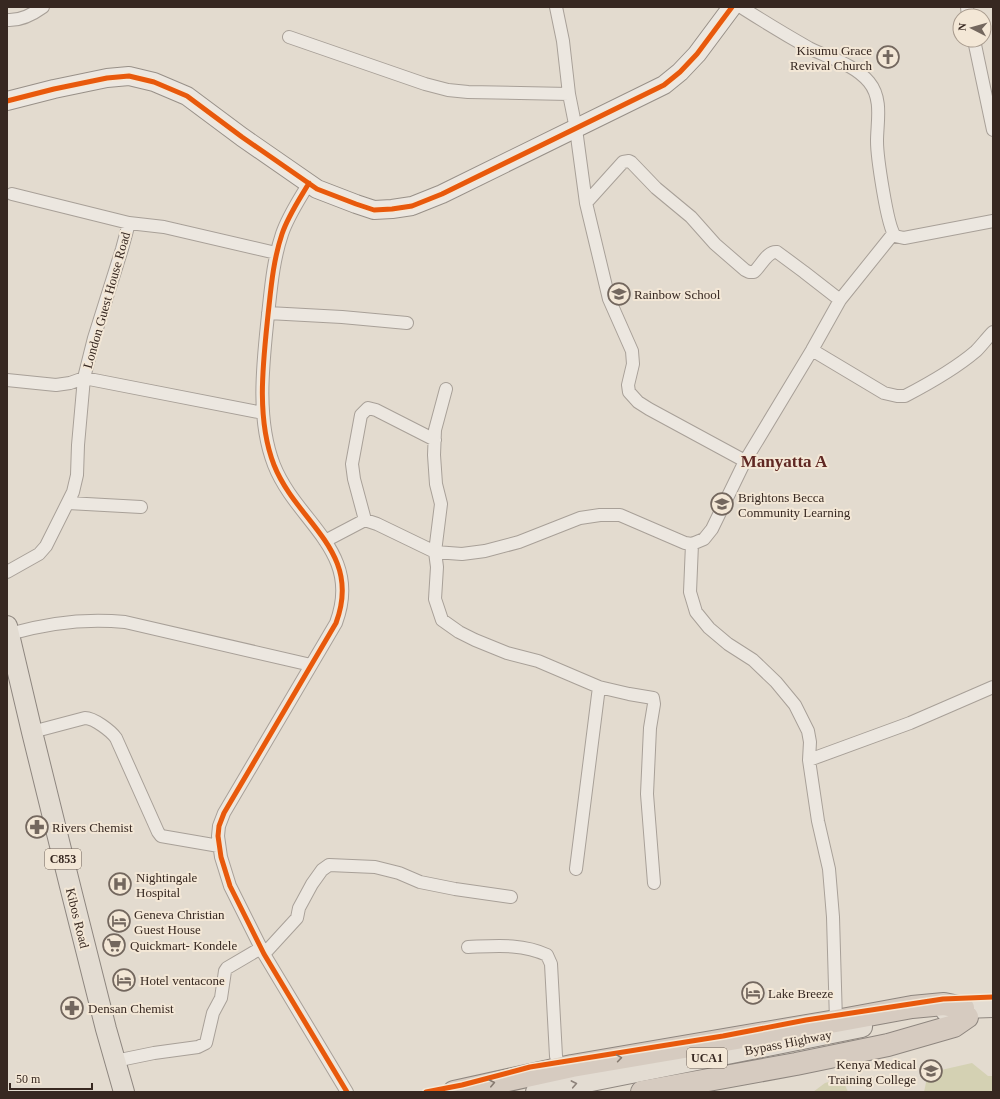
<svg xmlns="http://www.w3.org/2000/svg" width="1000" height="1099" font-family="'Times New Roman',serif">
<style>
.green{fill:#d4d1b3}
.lines{fill:none;stroke-linecap:round;stroke-linejoin:round}
.street-casing{stroke:#a8a098;stroke-width:14}
.secondary-casing{stroke:#989088;stroke-width:20}
.primary-casing{stroke:#8e867f;stroke-width:22}
.highway-casing{stroke:#8e867f;stroke-width:24}
.street{stroke:#ece7e0;stroke-width:12}
.secondary{stroke:#ece7e0;stroke-width:18}
.primary{stroke:#e3dcd2;stroke-width:20}
.highway{stroke:#d6cbc0;stroke-width:22}
.cycleway-casing{stroke:#f3e7d6;stroke-width:8}
.cycleway{stroke:#e8590c;stroke-width:5}
.oneway{stroke:#867a70}
.oneway2{stroke:#8d827a}
.labels{text-anchor:middle;stroke-width:4;stroke-linejoin:round;paint-order:stroke}
.shield{fill:#f3e7d6;stroke:#6f6157;stroke-width:1}
.shield-label{font-size:12px;font-weight:bold;fill:#372821}
.poi-label{font-size:13px;fill:#372821;stroke:#f3e7d6;text-anchor:start}
.street-label{font-size:13px;fill:#372821;stroke:#f3e7d6}
.district-label{font-size:17px;font-weight:bold;fill:#602823;stroke:#f3e7d6}
</style>
<rect width="100%" height="100%" fill="#e3dbcf"/>
<!-- green -->
<path class="green" d="M972 1063 988 1076H993V1092H924L928 1073Z
M842 1078 848 1092H813L825 1083Z"/>
<g class="lines">
<!-- street casing -->
<g class="street-casing">
<path id="street" d="M556 7 563 41 569 94 576 129 586 203 609 299 632 351 633 364 628 385 629 392 638 402 649 409 745 461
M741 7C763 21 786 35 809 48 829 58 854 64 869 82 883 99 877 122 877 141 877 156 887 226 895 236L904 238 993 221
M967 7 968 16
M7 20C20 21 32 15 43 7
M289 37 425 84 448 90 468 92 569 94
M974 40 993 130
M309 183C299 200 288 216 282 234 273 261 271 288 268 315 263 363 256 419 274 465 297 523 363 551 336 623L224 813 219 826 218 836 221 857 230 886 264 954 347 1092
M12 194 129 223
M586 203 623 162 629 161 631 162 656 188 691 217 715 244 745 270 749 272H754C761 266 767 251 777 252L804 272 840 300
M268 313 342 317 407 323
M812 350 884 393 897 396H905C930 383 955 369 976 351 982 345 987 338 993 332
M7 380 56 385 70 383 84 378 263 413
M446 389 435 430 434 455 436 484 441 504 435 552 437 567 435 599 442 620 459 632 475 640 507 653 538 661 599 687 629 694 653 698 654 704 650 728 647 794 654 883
M68 503 141 507
M365 520 354 479 352 464 361 415 368 408 376 410 435 440
M325 541 365 520 377 524 435 552 462 554 485 551 519 542 580 518 600 515H620L685 543 692 544 704 539 712 529 745 461 812 350 840 300 893 234
M692 544 690 592 696 612 709 628 728 644 753 660 776 682 795 705 808 731 810 742 809 760 818 821 829 869 833 917 836 1021
M7 572 39 554 46 546 73 492 77 475 78 445 84 378 94 338 122 249 129 223 164 227 276 253
M9 634C47 623 86 618 125 622L311 665
M32 732 85 718C94 718 111 731 116 738L158 832 161 836 219 846
M809 760 910 723 993 687
M576 869 599 687
M468 947C494 946 522 943 547 955L551 964 556 1056 559 1068
M264 954 297 918 299 908 312 884 322 870 329 865 375 867 399 873 420 882 455 889 511 897
M115 1061 154 1053 198 1047 206 1043 213 1013 221 998 225 971 227 968 261 948"/>
</g>
<!-- secondary casing -->
<g class="secondary-casing">
<path id="secondary" d="M7 101 54 89 107 78 129 76 154 82 187 96 242 137 317 189 356 204 374 210 392 209 412 206 442 194 664 85 680 72 697 54 732 7"/>
</g>
<!-- primary casing -->
<g class="primary-casing">
<path id="primary" d="M7 626 32 732 72 894 106 1029 124 1092
M946 1011 963 1008 993 1007
M536 1092 862 1027"/>
</g>
<!-- highway casing -->
<g class="highway-casing">
<path id="highway" d="M454 1092 572 1066 836 1021 912 1007 944 1004 963 1008
M642 1092 796 1064 888 1045 954 1026 967 1017"/>
</g>
<!-- street -->
<use href="#street" class="street"/>
<!-- secondary -->
<use href="#secondary" class="secondary"/>
<!-- primary -->
<use href="#primary" class="primary"/>
<!-- highway -->
<use href="#highway" class="highway"/>
<!-- cycleway casing -->
<g class="cycleway-casing">
<path id="cycleway" d="M7 101 54 89 107 78 129 76 154 82 187 96 242 137 317 189 356 204 374 210 392 209 412 206 442 194 664 85 680 72 697 54 732 7
M309 183C299 200 288 216 282 234 273 261 271 288 268 315 263 363 256 419 274 465 297 523 363 551 336 623L224 813 219 826 218 836 221 857 230 886 264 954 347 1092
M426 1092 462 1085 530 1067 723 1036 806 1020 943 999 993 997"/>
</g>
<!-- cycleway -->
<use href="#cycleway" class="cycleway"/>
</g>
<!-- one-way arrows -->
<defs><path id="oneway-chevron" d="M-2-3.5L2.5 0L-2 3.5" fill="none" stroke-width="1.6" stroke-linecap="round" stroke-linejoin="round"/></defs>
<g class="oneway">
<use href="#oneway-chevron" transform="translate(619 1058) rotate(-9)"/>
<use href="#oneway-chevron" transform="translate(492 1083) rotate(-13)"/>
</g>
<use class="oneway2" href="#oneway-chevron" transform="translate(574 1084) rotate(-11)"/>
<!-- icons -->
<defs>
<g id="church-ring" transform="scale(1.15)"><circle r="9.5" fill="#f3e7d6" stroke="#73675e" stroke-width="1.5"/><path d="M-1.2-6h2.4v3.5h3.3v2.4h-3.3V6h-2.4V-.1h-3.3v-2.4h3.3Z" fill="#73675e"/></g>
<g id="school-ring" transform="scale(1.15)"><circle r="9.5" fill="#f3e7d6" stroke="#73675e" stroke-width="1.5"/><path d="M0-5L7-2L0 1L-7-2ZM-4 1L0 2.5L4 1V4Q0 6-4 4Z" fill="#73675e"/></g>
<g id="pharmacy-ring" transform="scale(1.15)"><circle r="9.5" fill="#f3e7d6" stroke="#73675e" stroke-width="1.5"/><path d="M-2-6h4v4h4v4h-4v4h-4v-4h-4v-4h4Z" fill="#73675e"/></g>
<g id="hospital-ring" transform="scale(1.15)"><circle r="9.5" fill="#f3e7d6" stroke="#73675e" stroke-width="1.5"/><path d="M-5-5h3v3.5h4V-5h3V5h-3V1.5h-4V5h-3Z" fill="#73675e"/></g>
<g id="hotel-ring" transform="scale(1.15)"><circle r="9.5" fill="#f3e7d6" stroke="#73675e" stroke-width="1.5"/><path d="M-6-4.5h1.5V1H6V5H4.5V3h-9V5H-6ZM-4 0a1.8 1.8 0 1 1 3.6 0ZM.5 0V-2.5h3Q6-2.5 6 0Z" fill="#73675e"/></g>
<g id="supermarket-ring" transform="scale(1.15)"><circle r="9.5" fill="#f3e7d6" stroke="#73675e" stroke-width="1.5"/><path d="M-6-5.5h2.5l.6 2H6L4.5 2H-2.5L-4.4-4H-6ZM-1.5 3.2a1.3 1.3 0 1 0 .1 0ZM3 3.2a1.3 1.3 0 1 0 .1 0Z" fill="#73675e"/></g>
<g id="university-ring" transform="scale(1.15)"><circle r="9.5" fill="#f3e7d6" stroke="#73675e" stroke-width="1.5"/><path d="M0-5L7-2L0 1L-7-2ZM-4 1L0 2.5L4 1V4Q0 6-4 4Z" fill="#73675e"/></g>
</defs>
<g fill-rule="evenodd">
<use href="#church-ring" x="888" y="57"/>
<use href="#school-ring" x="619" y="294"/>
<use href="#school-ring" x="722" y="504"/>
<use href="#pharmacy-ring" x="37" y="827"/>
<use href="#hospital-ring" x="120" y="884"/>
<use href="#hotel-ring" x="119" y="921"/>
<use href="#supermarket-ring" x="114" y="945"/>
<use href="#hotel-ring" x="124" y="980"/>
<use href="#hotel-ring" x="753" y="993"/>
<use href="#pharmacy-ring" x="72" y="1008"/>
<use href="#university-ring" x="931" y="1071"/>
</g>
<g class="labels">
<!-- shield labels -->
<g class="shield">
<rect x="45" y="849" width="36" height="20" rx="3"/>
<rect x="687" y="1048" width="40" height="20" rx="3"/>
</g>
<g class="shield-label">
<text x="63" y="863">C853</text>
<text x="707" y="1062">UCA1</text>
</g>
<!-- poi labels -->
<g class="poi-label">
<text x="872" y="55" text-anchor="end">Kisumu Grace<tspan x="872" dy="15">Revival Church</tspan></text>
<text x="634" y="299">Rainbow School</text>
<text x="738" y="502">Brightons Becca<tspan x="738" dy="15">Community Learning</tspan></text>
<text x="52" y="832">Rivers Chemist</text>
<text x="136" y="882">Nightingale<tspan x="136" dy="15">Hospital</tspan></text>
<text x="134" y="919">Geneva Christian<tspan x="134" dy="15">Guest House</tspan></text>
<text x="130" y="950">Quickmart- Kondele</text>
<text x="140" y="985">Hotel ventacone</text>
<text x="768" y="998">Lake Breeze</text>
<text x="88" y="1013">Densan Chemist</text>
<text x="916" y="1069" text-anchor="end">Kenya Medical<tspan x="916" dy="15">Training College</tspan></text>
</g>
<!-- street labels -->
<g class="street-label">
<text transform="translate(106 300) rotate(-74)" y="5">London Guest House Road</text>
<text transform="translate(78 918) rotate(76)" y="5">Kibos Road</text>
<text transform="translate(788 1042) rotate(-11)" y="5">Bypass Highway</text>
</g>
<!-- district labels -->
<g class="district-label">
<text x="784" y="467">Manyatta A</text>
</g>
</g>
<!-- border -->
<rect width="1000" height="1099" fill="none" stroke="#372821" stroke-width="16"/>
<!-- north arrow -->
<g transform="translate(972 28) rotate(276)"><circle r="19" fill="#f3e7d6" stroke="#a89b8e"/>
<path d="M0-3L7 15L0 10L-7 15Z" fill="#73675e"/>
<text y="-6" font-size="11" font-weight="bold" text-anchor="middle" fill="#372821">N</text>
</g>
<!-- scale -->
<path d="M10 1083v6h82v-6" fill="none" stroke="#372821" stroke-width="2"/>
<text x="16" y="1083" font-size="12" fill="#372821" stroke="#f3e7d6" stroke-width="3" paint-order="stroke">50 m</text>
</svg>
